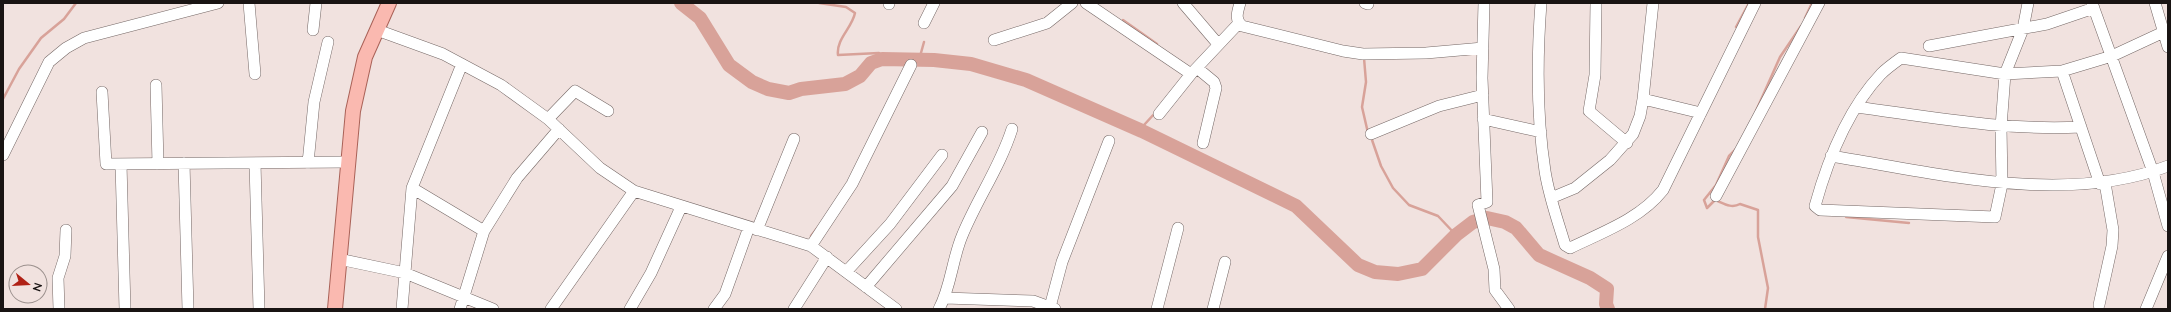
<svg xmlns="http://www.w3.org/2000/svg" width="2171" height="312" font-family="'Nunito Sans',sans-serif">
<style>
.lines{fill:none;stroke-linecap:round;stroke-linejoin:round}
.stream{stroke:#d8a299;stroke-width:2.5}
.river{stroke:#d8a299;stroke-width:14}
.minor-casing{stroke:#756866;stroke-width:12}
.major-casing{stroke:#a96157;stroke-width:16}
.minor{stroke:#fff;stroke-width:11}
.major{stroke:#fab9b0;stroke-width:14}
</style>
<rect width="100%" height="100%" fill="#f1e2df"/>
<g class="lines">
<!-- stream -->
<path class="stream" d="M819 3 846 7 855 13C852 28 836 39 838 55L879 53 888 59
M1805 18 1812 3
M1123 20 1157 44
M1736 27 1749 3
M1364 58 1366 82 1362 107 1368 133
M919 60 924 42
M3 99 19 69 41 38 64 19 76 3
M1756 111 1780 57 1801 26
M1142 131 1144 125 1155 113
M1371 137 1381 166 1393 188 1409 205 1438 216 1456 235
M1736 149 1729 156 1716 185 1704 200 1707 208 1715 200C1723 203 1731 209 1740 204L1758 210V237L1768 288 1765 309
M1846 217 1909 223
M811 236 818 227"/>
<!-- river -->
<path class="river" d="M681 3 700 18 729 65 752 82 768 89 789 93 801 89 845 84 860 76 871 63 882 59 934 60 971 64 1026 80 1142 131 1296 206 1358 265 1375 272 1398 274 1422 269 1456 235 1473 222 1487 218 1505 222 1516 228 1539 255 1590 278 1607 289 1606 304 1608 309"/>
<!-- minor casing -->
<g class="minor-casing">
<path id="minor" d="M249 3 255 74
M1086 3 1191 74
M1183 3 1218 44
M1240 3C1238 11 1234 19 1242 26L1343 51 1363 54 1426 53 1483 48
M1365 3 1368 4
M1484 3 1482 78 1487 202 1478 205 1494 269 1495 290 1509 309
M1541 3C1537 56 1537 119 1545 171 1549 197 1558 221 1565 245L1570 248C1603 232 1640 219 1663 190L1755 3
M1596 3 1595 75 1589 111 1627 143
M2028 3 2023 29 2005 74 2001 127 2002 184 1995 217 1820 210 1815 206C1828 159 1847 110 1881 74 1887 68 1894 63 1901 58L2005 74 2062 71 2112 56 2168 30
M2092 3 2153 172 2168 226
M2155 3 2168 47
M889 4V3
M924 23 934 3
M313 30 316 3
M377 30 443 54 501 85 548 119 600 168 634 191 811 246 896 309
M994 40 1047 23 1072 3
M1929 46 2047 24 2094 8
M1197 68 1214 82 1216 88 1203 143
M2062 71 2100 184
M156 85 158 164
M102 92 106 164 348 162
M1643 99 1701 113
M1856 107C1931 117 2005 131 2081 127
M1159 114 1191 74 1239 23
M548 119 575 91 608 111
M1483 119 1541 132
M1371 134 1439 106 1483 95
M3 155 49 62 66 48 84 38 218 3
M1831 156C1937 173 2064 206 2168 166
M184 163 188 309
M255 163 259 309
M308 163 314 102 328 42
M121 164 125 309
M412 188 484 231
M1716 196 1819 3
M1551 198 1575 188 1610 160 1633 134 1640 116 1643 99 1653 3
M757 230 794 139
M811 246 852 184 911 65
M339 259 405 273 493 309
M846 272 890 224 942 155
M866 287 952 186 982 132
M945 298 1033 301 1055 309
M2099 305 2112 246 2113 230 2105 183
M1050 307 1062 262 1109 141
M59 309 58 278 65 256 66 230
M402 309 412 188 462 64
M460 309 484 231 517 178 559 129
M551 309 634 191
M630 309 651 273 681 207
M714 309 725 294 749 227
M794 309 827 257
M939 309C951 287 952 260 962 236 977 199 1000 167 1012 129
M1157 309 1178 228
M1213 309 1225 262
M2146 309 2168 256"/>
</g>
<!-- major casing -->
<g class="major-casing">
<path id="major" d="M335 309 353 111 365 57 389 3"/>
</g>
<!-- minor -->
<use href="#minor" class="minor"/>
<!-- major -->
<use href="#major" class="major"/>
</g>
<!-- border -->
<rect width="2171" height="312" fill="none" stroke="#191413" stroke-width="8"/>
<!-- north arrow -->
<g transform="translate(28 284) rotate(108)"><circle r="19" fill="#f1e2df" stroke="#9b908d"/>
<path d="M0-3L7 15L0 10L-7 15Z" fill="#b02116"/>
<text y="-6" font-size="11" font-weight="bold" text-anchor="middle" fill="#191413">N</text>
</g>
</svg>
